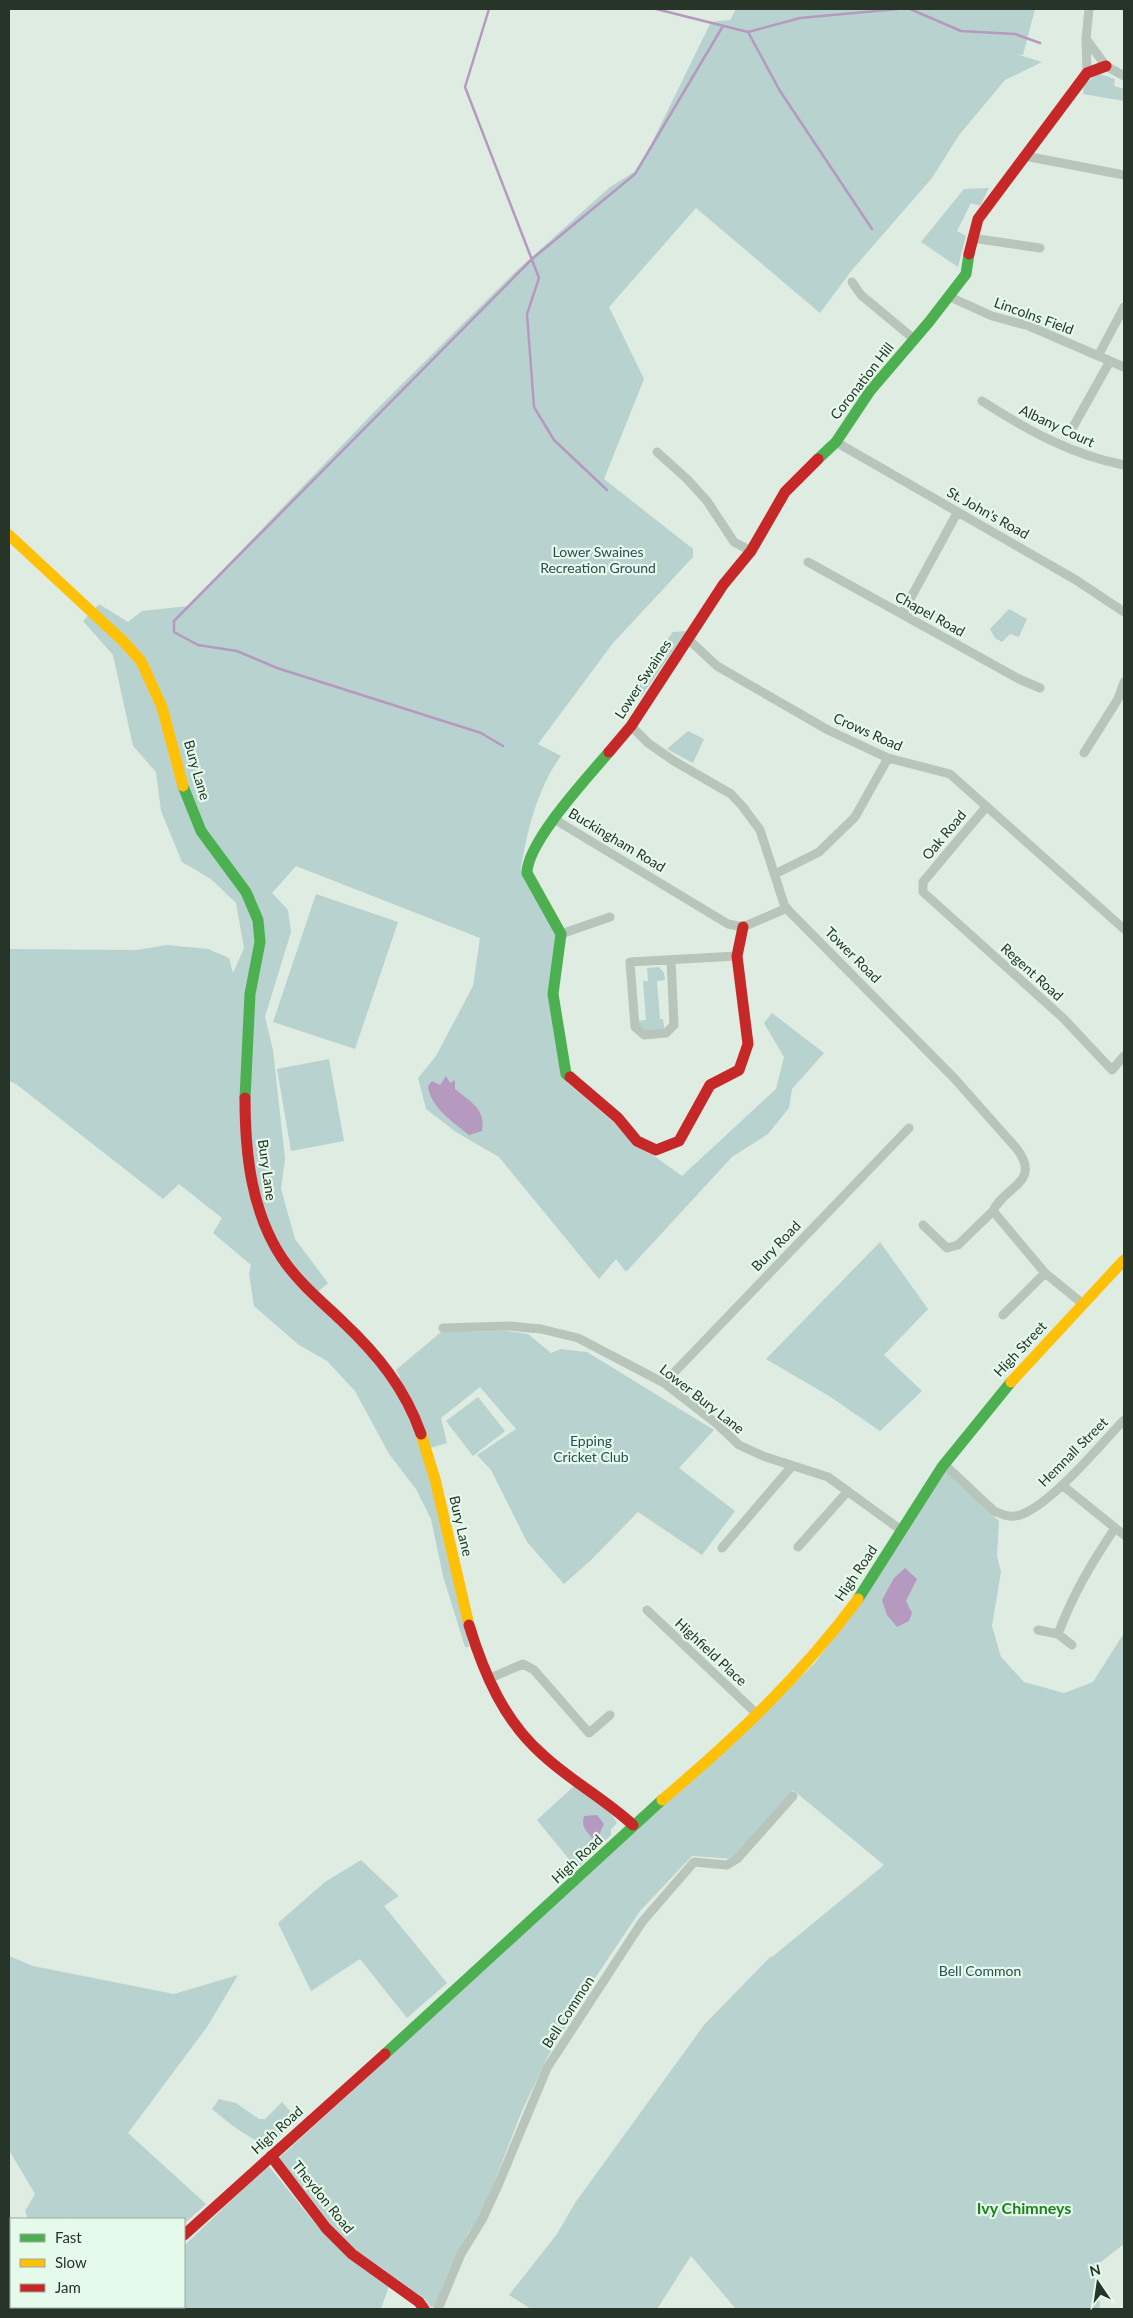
<svg xmlns="http://www.w3.org/2000/svg" width="1133" height="2318" font-family="Lato,sans-serif">
<style>
.green{fill:#b8d2d0}
.water{fill:#b699bf}
.lines{fill:none;stroke-linecap:round;stroke-linejoin:round}
.stream{stroke:#b699bf;stroke-width:2.5}
.street{stroke:#b7c5bb;stroke-width:9}
.fast{stroke:#4caf50;stroke-width:11}
.slow{stroke:#ffc107;stroke-width:11}
.jam{stroke:#c62828;stroke-width:11}
.labels{text-anchor:middle;stroke-width:4.5;stroke-linejoin:round;paint-order:stroke}
.street-label{font-size:14px;fill:#263527;stroke:#e5faeb}
.park-label{font-size:14px;fill:#294f55;stroke:#e5faeb}
.quarter-label{font-size:16px;font-weight:bold;fill:#1b811c;stroke:#e5faeb}
</style>
<rect width="100%" height="100%" fill="#deece2"/>
<!-- green -->
<path class="green" d="M736 9H1035L1023 55 1016 54 1042 62 1005 80 959 135 932 178 852 270 820 313 696 208 609 307 644 379 604 479 693 549V557L613 643 538 744 561 756C538 787 527 830 521 869L558 935 549 997 562 1078 647 1151 682 1176 776 1089 784 1057 764 1023 772 1013 824 1053 792 1089 789 1108 768 1134 732 1157 626 1272 616 1259 599 1279 499 1157 456 1132 426 1109 418 1078 436 1056 473 986 480 938 296 866 272 893 288 910 291 932 265 1017 273 1050 285 1159 281 1189 295 1239 328 1283 312 1297 366 1348 389 1378 400 1377 396 1370 441 1332 508 1331 528 1334 551 1353 561 1349 587 1352 714 1430 679 1468 735 1511 702 1555 638 1512 590 1561 564 1584 527 1542 491 1470 477 1455 516 1429 480 1387 441 1418 447 1443 430 1448 466 1629 469 1647H465L443 1576 431 1519 416 1489 389 1454 355 1391 327 1361 299 1345 254 1306 249 1274 251 1265 213 1233 222 1218 179 1184 163 1199 16 1084 9 1081V949L137 950 167 945 208 949 229 958 233 973 244 948 236 903 211 879 182 862 161 811 156 772 133 746 113 655 83 621 99 604 128 622 142 611 188 606 376 410 514 273 610 187 639 169 711 22 730 20Z
M1097 73 1115 79 1114 86 1124 89V101L1083 94 1084 85Z
M989 188 980 206 971 203 957 231 966 236 958 267 921 242 964 189Z
M1009 609 1027 619 1019 637 1010 634 1002 642 995 638 990 629Z
M688 631H687L640 698 633 686 673 632Z
M688 731 704 739 693 763 667 749Z
M316 894 398 922 355 1049 273 1022Z
M659 967 664 973 665 980 657 981 660 1019H663L665 1032 645 1033 637 1027V1021L646 1020 643 981H648L647 968Z
M329 1059 344 1141 291 1151 277 1069Z
M880 1242 928 1309 884 1355 922 1391 880 1431 829 1396 766 1359Z
M478 1397 505 1431 473 1456 446 1421Z
M946 1471 999 1521 997 1556 1001 1572 992 1626 1001 1657 1024 1682 1064 1693 1093 1682 1124 1633V2244L1097 2265 1100 2309H736L691 2256 657 2309H531L509 2295 557 2234 575 2203 704 2025 771 1956 772 1957 884 1865 793 1790 734 1859 692 1856 640 1911 585 1993 547 2058 521 2113 481 2217 468 2233 448 2273 435 2307H431L425 2299 342 2240 278 2159 715 1759 815 1663 872 1586Z
M574 1786C590 1796 608 1805 617 1823L611 1829V1835L577 1869 537 1820Z
M361 1860 399 1896 384 1906 447 1983 407 2018 360 1959 311 1991 278 1923 325 1882Z
M9 1956 33 1966 174 1994 238 1975 207 2027 128 2133 206 2204 184 2224V2219H71L69 2217 67 2219H28L25 2211 35 2194 9 2150Z
M219 2099 236 2103 259 2119H265L282 2102 290 2111 293 2123 267 2148 233 2126 212 2109Z
M268 2165 318 2227 333 2242 389 2286 381 2309H119L122 2307H184V2246Z"/>
<!-- water -->
<path class="water" d="M446 1076 450 1083 455 1080V1089C470 1102 486 1108 482 1131L469 1135C453 1122 430 1107 428 1086L432 1081 440 1085Z
M905 1568 917 1579 906 1601 912 1613 909 1621 897 1627 887 1615 882 1600 894 1578Z
M597 1815 604 1824 598 1837 592 1838C586 1830 581 1828 584 1816Z"/>
<g class="lines">
<!-- stream -->
<path class="stream" d="M489 9 465 87 539 278 527 314 534 407 554 440 607 490
M656 9 748 32 800 18 898 9
M910 9 961 31 1015 34 1040 43
M748 32 780 91 872 229
M503 746 481 733 277 668 237 651 198 645 174 632V621L532 259 635 174 723 26"/>
<!-- street -->
<path class="street" d="M1089 9 1086 39 1106 66 1124 76
M1086 39 1087 73
M1025 156 1124 175
M972 238 1040 248
M852 282 861 295 914 339
M950 297 992 316 1029 326 1124 367
M1098 356 1124 307
M982 401C1027 430 1072 455 1124 465
M1073 427 1110 361
M836 442 1076 580 1124 612
M657 452 687 479 707 501 734 542 751 551
M808 562 1019 679 1040 688
M902 614 957 513
M688 639 717 666 828 730 888 758 950 774 1124 929
M631 726 648 743 674 761 731 794 743 807 760 830 785 907 954 1078 1017 1149C1042 1183 1004 1186 993 1211L1045 1273 1083 1304
M1084 753 1118 699 1124 682
M986 807 923 882V892L1062 1017 1112 1070 1124 1056
M554 819 728 924 743 927 787 908
M775 874 819 852 855 817 888 758
M561 934 610 917
M671 960 674 1025 666 1033 644 1035 635 1027 630 962 737 956
M923 1225 947 1248 958 1245 993 1211
M1003 1315 1045 1273
M443 1328 509 1326 541 1329 578 1338 664 1383 717 1424 739 1445 763 1456 828 1477 901 1530
M664 1383 909 1128
M944 1464 994 1511C1003 1515 1010 1518 1020 1515 1051 1505 1100 1445 1124 1420
M1062 1485 1124 1535
M798 1547 848 1491
M722 1548 792 1466
M647 1610 757 1714
M1038 1630 1058 1634 1072 1645
M1058 1634C1073 1594 1091 1564 1115 1528
M488 1679 523 1664 534 1670 589 1733 610 1715
M438 2309 461 2254 482 2220 499 2183 547 2068 642 1922 694 1862 727 1865 737 1859 793 1796"/>
<!-- fast -->
<path class="fast" d="M818 459 836 442 870 391 929 322 966 274 969 254
M183 786 201 831 246 892 258 920 260 942 250 994 245 1098
M570 1077 566 1074 553 994 561 934 527 873C527 842 588 777 609 752
M858 1599 942 1467 1011 1382
M385 2054 662 1800"/>
<!-- slow -->
<path class="slow" d="M9 535 123 641 141 661 162 707 183 786
M1011 1382 1124 1260
M421 1434 435 1479 469 1625
M662 1800C734 1739 802 1675 858 1599
M109 2309 111 2307"/>
<!-- jam -->
<path class="jam" d="M969 254 978 219 1087 73 1106 66
M609 752 631 726 723 585 751 551 785 492 818 459
M570 1077 618 1118 637 1141 656 1150 679 1141 710 1085 739 1070 748 1044 737 956 743 927
M245 1098C245 1153 251 1211 282 1258 298 1282 321 1301 342 1321 377 1354 405 1388 421 1434
M469 1625C484 1674 504 1721 543 1755 571 1781 605 1799 633 1825
M271 2156 326 2228 352 2254 419 2302 424 2309
M184 2235 385 2054"/>
</g>
<g class="labels">
<!-- street labels -->
<g class="street-label">
<text transform="translate(1034 316) rotate(20)" y="5">Lincolns Field</text>
<text transform="translate(862 381) rotate(-52)" y="5">Coronation Hill</text>
<text transform="translate(1057 426) rotate(25)" y="5">Albany Court</text>
<text transform="translate(988 513) rotate(29)" y="5">St. John's Road</text>
<text transform="translate(930 614) rotate(29)" y="5">Chapel Road</text>
<text transform="translate(643 679) rotate(-57)" y="5">Lower Swaines</text>
<text transform="translate(868 732) rotate(24)" y="5">Crows Road</text>
<text transform="translate(197 770) rotate(74)" y="5">Bury Lane</text>
<text transform="translate(944 835) rotate(-50)" y="5">Oak Road</text>
<text transform="translate(617 840) rotate(31)" y="5">Buckingham Road</text>
<text transform="translate(853 955) rotate(45)" y="5">Tower Road</text>
<text transform="translate(1032 972) rotate(42)" y="5">Regent Road</text>
<text transform="translate(267 1170) rotate(82)" y="5">Bury Lane</text>
<text transform="translate(776 1246) rotate(-46)" y="5">Bury Road</text>
<text transform="translate(1020 1349) rotate(-47)" y="5">High Street</text>
<text transform="translate(702 1399) rotate(38)" y="5">Lower Bury Lane</text>
<text transform="translate(1073 1452) rotate(-45)" y="5">Hemnall Street</text>
<text transform="translate(461 1526) rotate(77)" y="5">Bury Lane</text>
<text transform="translate(856 1573) rotate(-56)" y="5">High Road</text>
<text transform="translate(711 1652) rotate(43)" y="5">Highfield Place</text>
<text transform="translate(577 1859) rotate(-43)" y="5">High Road</text>
<text transform="translate(568 2012) rotate(-57)" y="5">Bell Common</text>
<text transform="translate(277 2130) rotate(-42)" y="5">High Road</text>
<text transform="translate(323 2197) rotate(51)" y="5">Theydon Road</text>
</g>
<!-- park labels -->
<g class="park-label">
<text x="598" y="557">Lower Swaines<tspan x="598" dy="16">Recreation Ground</tspan></text>
<text x="591" y="1446">Epping<tspan x="591" dy="16">Cricket Club</tspan></text>
<text x="980" y="1976">Bell Common</text>
</g>
<!-- quarter labels -->
<g class="quarter-label">
<text x="1024" y="2214">Ivy Chimneys</text>
</g>
</g>
<!-- border -->
<rect width="1133" height="2318" fill="none" stroke="#263527" stroke-width="20"/>
<!-- legend -->
<rect x="10" y="2218" width="175" height="90" fill="#e5faeb" stroke="#99ab9d"/>
<rect x="20" y="2234" width="25" height="8" fill="#4caf50" stroke="#99ab9d"/>
<text x="55" y="2243" font-size="15" fill="#263527">Fast</text>
<rect x="20" y="2259" width="25" height="8" fill="#ffc107" stroke="#99ab9d"/>
<text x="55" y="2268" font-size="15" fill="#263527">Slow</text>
<rect x="20" y="2284" width="25" height="8" fill="#c62828" stroke="#99ab9d"/>
<text x="55" y="2293" font-size="15" fill="#263527">Jam</text>
<!-- north arrow -->
<g transform="translate(1098 2283) rotate(347)" stroke="#e5faeb" stroke-width="4" paint-order="stroke">
<path d="M0-4L9 19L0 12L-9 19Z" fill="#263527"/>
<text y="-8" font-size="14" font-weight="bold" text-anchor="middle" fill="#263527">N</text>
</g>
</svg>
